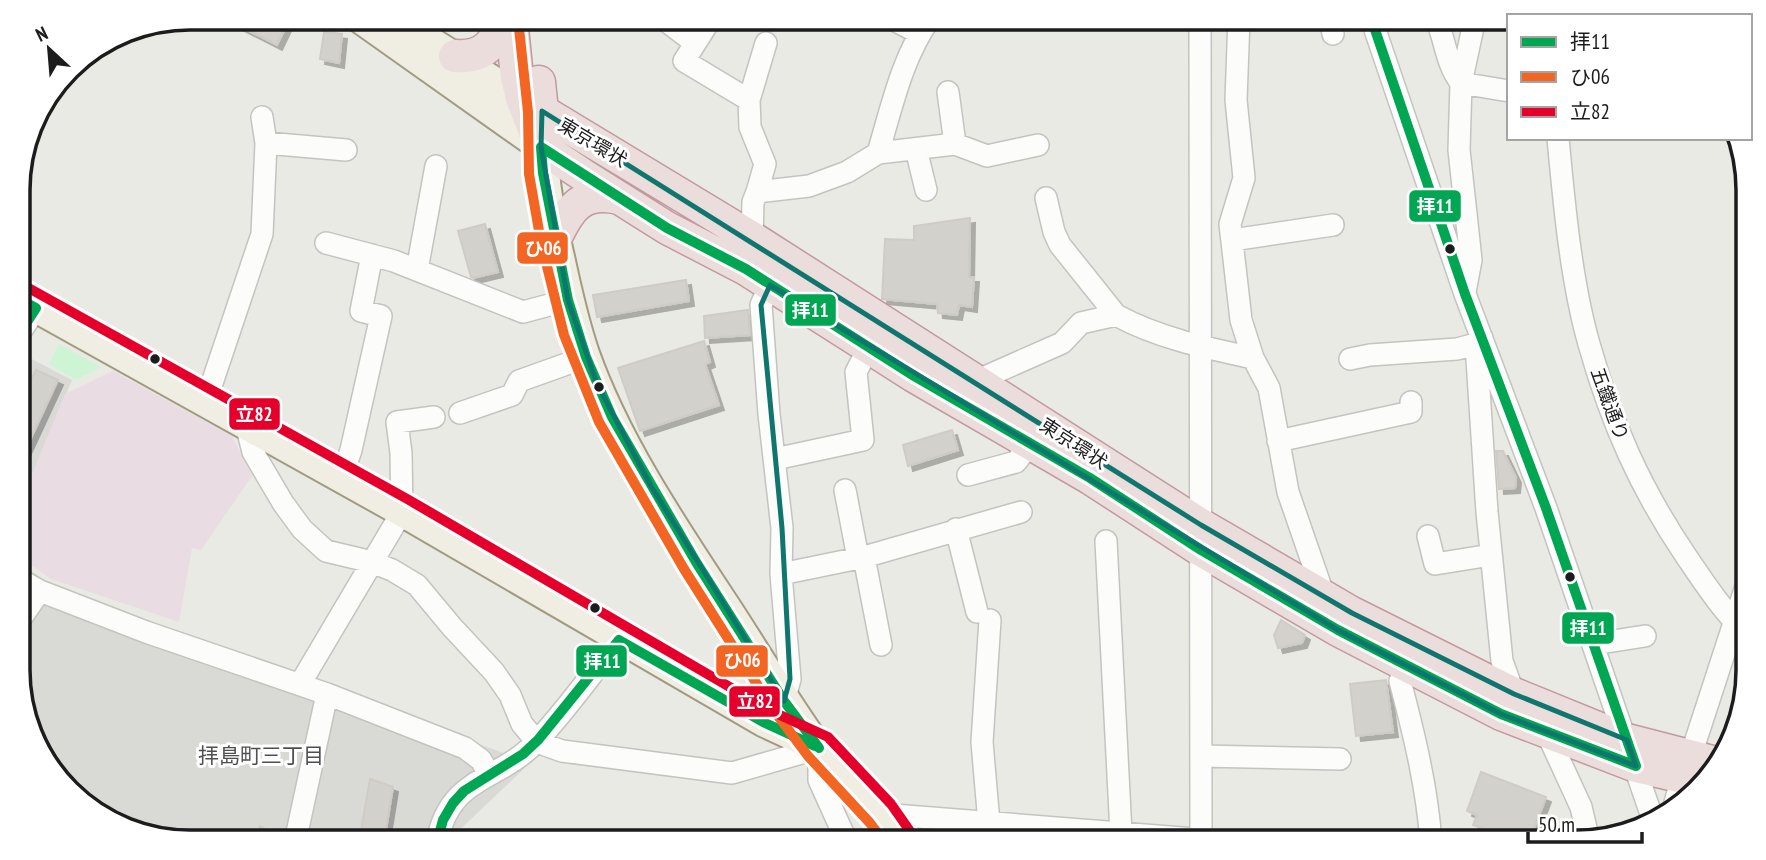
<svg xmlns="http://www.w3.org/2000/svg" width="1766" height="860" font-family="'PT Sans Narrow','Noto Sans JP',sans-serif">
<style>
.residential{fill:#d9d9d6}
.industrial{fill:#e9dce2}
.park{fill:#cef4d6}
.building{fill:#d3d1cc;stroke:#ceccc5;stroke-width:2;filter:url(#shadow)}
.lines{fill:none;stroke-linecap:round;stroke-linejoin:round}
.minor-casing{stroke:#c3c3c0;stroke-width:24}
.major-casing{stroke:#a09b81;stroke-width:32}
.highway-casing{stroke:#c29a9e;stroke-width:35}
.minor{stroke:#fcfcfb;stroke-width:21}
.major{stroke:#f0ede2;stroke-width:28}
.highway{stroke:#eadddc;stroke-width:32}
.bus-1-casing{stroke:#fff;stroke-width:16}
.bus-2-casing{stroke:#fff;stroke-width:16}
.bus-3-casing{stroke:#fff;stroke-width:16}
.bus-1{stroke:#00a651;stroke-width:10}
.bus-2{stroke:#f26522;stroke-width:10}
.bus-3{stroke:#e4002b;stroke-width:10}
.marked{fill:none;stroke:#0f766e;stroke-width:5;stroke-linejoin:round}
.bus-dot{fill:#1c1c1c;stroke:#fff;stroke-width:2.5}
.labels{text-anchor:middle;stroke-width:6;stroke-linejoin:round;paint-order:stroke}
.street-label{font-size:19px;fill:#1c1c1c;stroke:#fff}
.neighbourhood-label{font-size:21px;fill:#4f4f4f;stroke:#fff}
.rim{fill:none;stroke:#1c1c1c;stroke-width:3.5}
.line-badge{stroke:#fff;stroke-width:2.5}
.badge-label{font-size:19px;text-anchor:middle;font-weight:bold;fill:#fff}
</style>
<defs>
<filter id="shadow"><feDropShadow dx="5" dy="5" stdDeviation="0" flood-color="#0004"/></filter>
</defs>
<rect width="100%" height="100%" fill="#eaeae4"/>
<!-- residential -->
<path class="residential" d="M22 354 72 380 19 509 18 359Z
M19 563 55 587 530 763 450 839V842H190L114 825 53 775 19 693Z"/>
<!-- industrial -->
<path class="industrial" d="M113 371 232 436 252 476 201 550 192 548 179 622 51 579 19 556V505L65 394Z"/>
<!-- park -->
<path class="park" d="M59 344 101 367 76 380 49 364Z"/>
<!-- building -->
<path class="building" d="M224 18H290L277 45Z
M324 32 342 34 339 63 320 59Z
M970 218 969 277H974L972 307 959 305 957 315 938 313 937 304 882 299 885 239 914 240V226Z
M485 224 498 272 473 278 471 277 458 231Z
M686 280 689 301 597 317 593 295Z
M748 310 750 335 705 338 704 316Z
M704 341 710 362 705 364 719 405 640 431 618 368Z
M36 370 58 380 19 464 18 407Z
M952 430 958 450 908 466 903 445Z
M1496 451H1503L1516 478 1515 488 1499 489Z
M1281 620 1305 635 1302 643 1278 648 1274 635Z
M1386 680 1393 732 1356 736 1350 684Z
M1481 772 1546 797 1529 842 1473 825 1477 815 1467 811Z
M370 779 393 787 384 842H359Z
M260 826 273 834 271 842H255Z"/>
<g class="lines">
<!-- minor casing -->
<g class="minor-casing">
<path id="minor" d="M662 18 695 43
M890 18 919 33
M1200 18 1201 842
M1239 18 1236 100 1244 178 1230 224 1241 320 1253 358 1269 388 1288 492 1324 596
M1330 18 1333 34
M1371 18 1465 294 1546 508 1653 820
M1436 18C1445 39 1446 64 1461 83L1509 91
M710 20 684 61 749 100
M948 92 955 144
M1558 138C1564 203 1571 281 1589 344 1611 422 1640 488 1686 556 1705 584 1724 613 1748 635
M266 143 346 150
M916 149 926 190
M878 153 955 144 987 156 1038 145
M757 192 765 164 750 127 749 100 766 43
M752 238 753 202 757 192 809 186 847 172 878 153C892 106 902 58 930 18
M1232 240 1333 225
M326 243 394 261 523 312 568 300
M417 270 436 166
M770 285 761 305 769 414 782 528 781 574 790 679 784 701
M1465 292 1471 260 1459 150 1461 83 1475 18
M1116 315C1158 338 1207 348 1253 358
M18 336 36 308
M1476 344 1487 512 1502 661 1514 694
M1350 359 1370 355 1457 349 1476 344 1482 338
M976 381 1062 343 1081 323 1116 315 1060 245 1054 232 1046 198
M206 401 262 234 266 143 262 117
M460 413 512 395 519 381 586 357
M246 424 253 452 283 503 302 529 326 551 372 562 392 570 417 585 452 627 494 672 510 695 522 724 537 742 562 751 732 773 819 748V780L847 842
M1278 441 1411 412V402
M775 459 863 440 856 372 869 347
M968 475 1016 462 1031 443
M341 479 351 450 381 316 361 311 372 255
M845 490 858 558
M956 529 977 612
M1428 536 1435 564 1491 555
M1106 541 1121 833
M864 557 881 645
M781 574 864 557 1021 512
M19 579 40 591 146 632 327 694 465 748 481 760 489 774
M19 621 40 591
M1594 644 1645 636
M1407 666 1400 681C1414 734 1427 787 1431 842
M300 684 402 512 401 453 397 422 434 417
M1546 731 1581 807 1589 841
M1201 756 1340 759
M1690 758 1748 580
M1672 813 1682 778
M881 814 1233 842
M989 823 982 742 990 620
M295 842 327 694
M437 842C450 774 499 783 538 740 567 709 592 673 619 640"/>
</g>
<!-- major casing -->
<g class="major-casing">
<path id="major" d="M359 18 541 147
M393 18 542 111C541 161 548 208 560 257 567 290 574 322 585 354 617 444 675 529 727 608 757 654 785 701 817 746
M18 298 402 512 763 722 819 748 881 814 901 842"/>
</g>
<!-- highway casing -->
<g class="highway-casing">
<path id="highway" d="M511 18 517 77 522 98 541 147 586 177 667 228 746 269 914 376 1090 478 1201 550 1338 630 1501 714 1636 766 1700 781
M455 56C483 58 497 44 502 18
M539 82 542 111 752 238 1201 525 1352 613 1514 694 1627 740 1716 763
M555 239C570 207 582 190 619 198"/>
</g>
<!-- minor -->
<use href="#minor" class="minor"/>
<!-- major -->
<use href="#major" class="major"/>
<!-- highway -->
<use href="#highway" class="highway"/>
<!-- bus-1 casing -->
<g class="bus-1-casing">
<path id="bus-1" d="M1371 18 1465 294 1546 508 1636 766
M541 147 667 228 746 269 914 376 1090 478 1201 550 1338 630 1501 714 1636 766
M541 147 543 173 568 300 586 357 612 417 696 562 784 701 819 748
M18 298 36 308 18 336
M437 842 443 820 453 803 464 791 523 754 538 740 619 640 763 722 815 746"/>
</g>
<!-- bus-2 casing -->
<g class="bus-2-casing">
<path id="bus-2" d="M518 19 528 112 529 174 541 242 564 335 599 422 684 569 772 708 808 756 870 823 884 842"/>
</g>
<!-- bus-3 casing -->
<g class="bus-3-casing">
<path id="bus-3" d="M25 286 409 500 769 710 828 737 891 804 912 834"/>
</g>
<!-- bus-1 -->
<use href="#bus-1" class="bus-1"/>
<!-- bus-2 -->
<use href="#bus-2" class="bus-2"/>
<!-- bus-3 -->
<use href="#bus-3" class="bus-3"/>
</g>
<!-- marked area -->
<path class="marked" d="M542 111 1201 525 1352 613 1514 694 1627 740 1636 766 1501 714 1338 630 770 285 761 305 782 528 790 679 784 701 651 486 597 384 568 300 541 147Z"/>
<!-- markers -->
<g class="bus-dot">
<circle cx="1450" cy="249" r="6"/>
<circle cx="155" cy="359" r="6"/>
<circle cx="599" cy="387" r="6"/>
<circle cx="1570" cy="577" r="6"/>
<circle cx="595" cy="608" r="6"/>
</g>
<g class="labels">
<!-- street labels -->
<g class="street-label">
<text transform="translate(593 142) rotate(31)" y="7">東京環状</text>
<text transform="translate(1610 404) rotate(70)" y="7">五鐵通り</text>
<text transform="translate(1074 443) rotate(33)" y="7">東京環状</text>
</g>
<!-- neighbourhood labels -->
<g class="neighbourhood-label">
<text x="261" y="763">拝島町三丁目</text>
</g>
</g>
<!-- crop -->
<path d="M0 0H1766V860H0ZM190 30H1576A160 160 0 0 1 1736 190V670A160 160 0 0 1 1576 830H190A160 160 0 0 1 30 670V190A160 160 0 0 1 190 30Z" fill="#fff" fill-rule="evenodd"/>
<path class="rim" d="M190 30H1576A160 160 0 0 1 1736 190V670A160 160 0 0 1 1576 830H190A160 160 0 0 1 30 670V190A160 160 0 0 1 190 30Z"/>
<g class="line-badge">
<rect x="1408" y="189" width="54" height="34" rx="7" fill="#00a651"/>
<rect x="516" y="231" width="53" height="34" rx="7" fill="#f26522"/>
<rect x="784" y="293" width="53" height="34" rx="7" fill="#00a651"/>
<rect x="228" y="397" width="53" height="34" rx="7" fill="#e4002b"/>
<rect x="1561" y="611" width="54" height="34" rx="7" fill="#00a651"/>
<rect x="715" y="644" width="54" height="34" rx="7" fill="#f26522"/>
<rect x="575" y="644" width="53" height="34" rx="7" fill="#00a651"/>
<rect x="728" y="685" width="53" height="33" rx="7" fill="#e4002b"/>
</g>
<g class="badge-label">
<text x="1435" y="213">拝11</text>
<text x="543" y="255">ひ06</text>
<text x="810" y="317">拝11</text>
<text x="254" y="421">立82</text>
<text x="1588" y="635">拝11</text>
<text x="742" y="667">ひ06</text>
<text x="602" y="668">拝11</text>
<text x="755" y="708">立82</text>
</g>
<!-- legend -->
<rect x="1507" y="14" width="245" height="126" fill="#ffffff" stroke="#a4a4a4" stroke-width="2"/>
<rect x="1521" y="37" width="35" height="10" fill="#00a651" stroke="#a4a4a4" stroke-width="2"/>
<text x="1570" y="49" font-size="21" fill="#1c1c1c">拝11</text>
<rect x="1521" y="72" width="35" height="10" fill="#f26522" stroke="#a4a4a4" stroke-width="2"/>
<text x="1570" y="84" font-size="21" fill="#1c1c1c">ひ06</text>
<rect x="1521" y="107" width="35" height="10" fill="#e4002b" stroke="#a4a4a4" stroke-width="2"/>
<text x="1570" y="119" font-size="21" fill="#1c1c1c">立82</text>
<!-- north arrow -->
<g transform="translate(49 49) rotate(334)" stroke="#ffffff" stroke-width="5" paint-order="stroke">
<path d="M0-5L12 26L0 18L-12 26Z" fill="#1c1c1c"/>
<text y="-10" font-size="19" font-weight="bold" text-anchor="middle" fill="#1c1c1c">N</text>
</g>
<!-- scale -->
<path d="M1528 832v10h114v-10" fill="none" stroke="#1c1c1c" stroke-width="3.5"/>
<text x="1538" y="832" font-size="21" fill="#1c1c1c" stroke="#ffffff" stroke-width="5" paint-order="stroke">50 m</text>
</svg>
